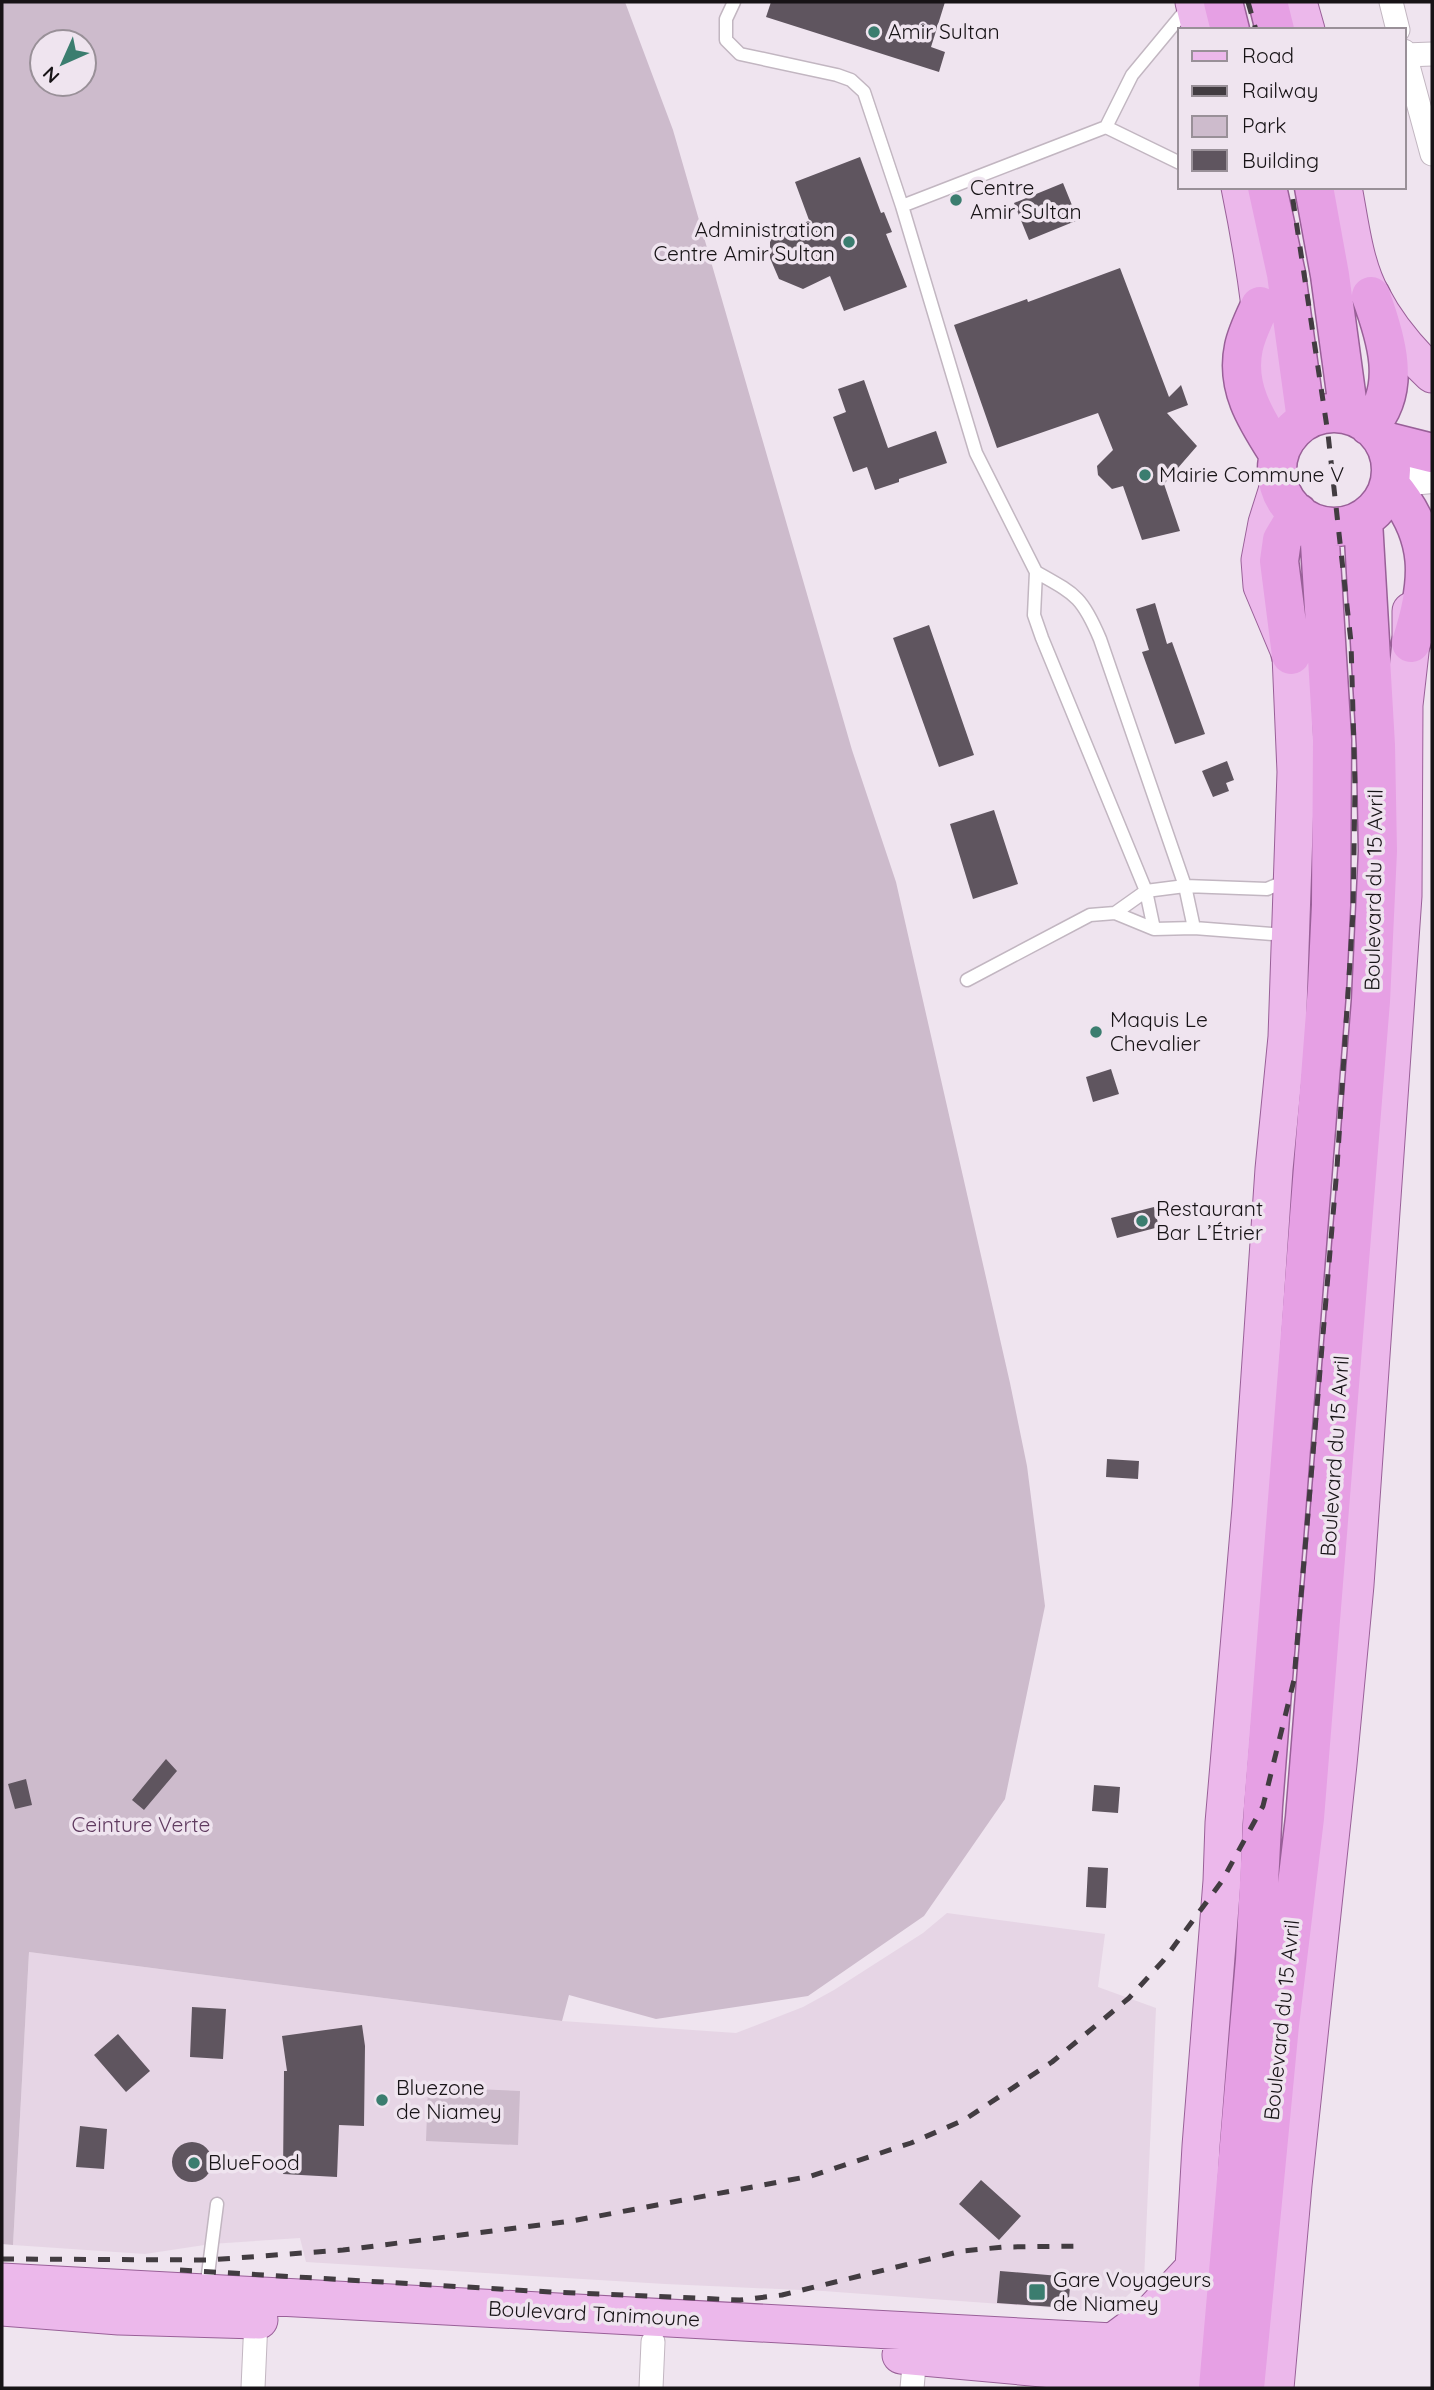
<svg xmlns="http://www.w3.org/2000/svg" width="1434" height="2390" font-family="Quicksand,sans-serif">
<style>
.built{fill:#e6d5e5}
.green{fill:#cdbbcc;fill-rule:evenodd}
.building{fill:#5f555f}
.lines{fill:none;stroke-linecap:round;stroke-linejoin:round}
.service-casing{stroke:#c2b6c1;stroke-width:15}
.minor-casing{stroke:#c2b6c1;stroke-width:25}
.tertiary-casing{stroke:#c2b6c1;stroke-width:32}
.primary-casing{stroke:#996098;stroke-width:39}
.trunk-casing{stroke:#996098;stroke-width:41}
.service{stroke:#fff;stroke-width:12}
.minor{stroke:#fff;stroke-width:23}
.tertiary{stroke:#fff;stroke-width:30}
.primary{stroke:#ecb8eb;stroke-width:37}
.trunk{stroke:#e6a0e4;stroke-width:38}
.rail{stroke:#423c41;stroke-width:5;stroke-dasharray:12 12;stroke-linecap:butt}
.poi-dot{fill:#3b7d6f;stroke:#efe4ef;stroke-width:2.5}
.labels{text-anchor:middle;stroke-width:7;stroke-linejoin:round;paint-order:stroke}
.poi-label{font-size:21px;fill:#171316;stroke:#efe4ef;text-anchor:start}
.street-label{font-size:21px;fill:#171316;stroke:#efe4ef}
.park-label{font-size:21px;fill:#603b60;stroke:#efe4ef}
</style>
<rect width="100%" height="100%" fill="#efe4ef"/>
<!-- built -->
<path class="built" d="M947 1913 1105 1934 1098 1987 1156 2008 1144 2280 1110 2312 823 2291 665 2284 306 2262 300 2238 211 2244 145 2254 13 2245 29 1952 562 2021 736 2033 803 2007 834 1990 923 1933Z"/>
<!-- green -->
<path class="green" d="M2 2H625L673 130 852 750 896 882 1010 1383 1027 1466 1045 1606 1005 1799 924 1916 808 1996 656 2019 569 1995 562 2021 29 1952 13 2245 2 2244ZM42 42H84V84H42Z
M428 2087 520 2091 518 2145 426 2141Z"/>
<!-- building -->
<path class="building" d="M771 2H945L931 47 945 52 939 72 766 17Z
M860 157 881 213 884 212 892 232 886 234 907 287 844 311 830 276 803 289 779 279 770 258V242L776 231 809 220 795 182Z
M1063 183 1078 220 1029 240 1014 203Z
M1120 268 1169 397 1181 385 1188 405 1167 413 1197 446 1164 484 1180 531 1142 540 1123 486 1112 489 1098 475 1097 466 1113 450 1098 413 997 448 954 325 1027 299 1028 302Z
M864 380 888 448 936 431 947 463 899 479V482L875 490 867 467 853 472 833 417 846 412 838 389Z
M1155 603 1167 644 1172 642 1205 734 1175 744 1142 652 1149 650 1136 609Z
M929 625 974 755 939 767 893 638Z
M1227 761 1234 780 1226 783 1229 791 1213 797 1202 771Z
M994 810 1018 884 973 899 950 824Z
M1111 1069 1119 1094 1093 1102 1086 1077Z
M1154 1207 1159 1227 1117 1238 1111 1218Z
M1107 1459 1139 1461 1138 1479 1106 1477Z
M166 1759 177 1771 144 1810 132 1800Z
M26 1779 32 1805 15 1809 8 1784Z
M1094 1785 1120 1787 1118 1813 1092 1811Z
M1088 1867 1108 1868 1106 1908 1086 1907Z
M192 2007 226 2009 223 2059 190 2057Z
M362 2025 365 2046 364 2126 339 2125 337 2177 283 2174 284 2071H287L282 2036Z
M118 2034 150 2071 126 2092 94 2055Z
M80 2126 107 2129 104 2169 76 2167Z
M172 2162a20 20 0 1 1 40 0a20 20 0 1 1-40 0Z
M981 2180 1021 2216 999 2240 959 2204Z
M1000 2271 1071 2277 1068 2308 997 2303Z"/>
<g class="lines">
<!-- service casing -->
<g class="service-casing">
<path id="service" d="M734 2 726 19V40L740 54 837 75 851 80 864 92 902 206 976 453 1036 572 1034 615 1042 638 1146 891 1154 929
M1106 127 1180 163
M902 206 1106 127 1132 75 1190 5
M1036 572C1075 594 1082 596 1100 639L1185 886 1194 928
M1115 913 1146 891 1185 886 1267 889 1288 880
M967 980 1090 915 1115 913 1154 929 1194 928 1286 935
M206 2290 217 2204"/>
</g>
<!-- minor casing -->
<g class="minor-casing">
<path id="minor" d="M1391 2 1398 30
M1404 51 1432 154
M1405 55 1432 54
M253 2388 256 2320
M651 2388 653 2342
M912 2388 915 2355"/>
</g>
<!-- tertiary casing -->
<g class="tertiary-casing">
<path id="tertiary" d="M1390 485 1399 481 1432 478"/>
</g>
<!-- primary casing -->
<g class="primary-casing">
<path id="primary" d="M1194 2 1201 30
M1298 2 1306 30
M1240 187C1248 226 1255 266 1260 306 1261 322 1260 338 1261 355 1262 385 1272 412 1289 436
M1343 187C1350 223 1354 265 1372 297 1387 326 1409 352 1432 374
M2 2282 1113 2342 1186 2338
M2 2307 119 2316 259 2320
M1113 2342 1152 2313 1194 2268
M901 2355 1107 2374 1165 2368 1182 2371
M1181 2388 1194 2268 1201 2146 1222 1881 1224 1823 1251 1508 1274 1169 1287 1037 1296 772 1291 655 1262 586 1260 560 1267 523 1279 485
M1275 2388 1293 2185 1338 1764 1355 1585 1403 896 1404 705 1411 643V611"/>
</g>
<!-- trunk casing -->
<g class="trunk-casing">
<path id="trunk" d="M1223 2 1230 30
M1268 2 1275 30
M1267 187 1286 274 1306 420
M1314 187 1330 275 1349 415
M1260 306C1254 319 1247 333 1244 347 1235 389 1258 422 1279 455
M1277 470a57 57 0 1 1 114 0a57 57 0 1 1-114 0Z
M1369 426C1403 389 1386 337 1371 296
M1384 441 1432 453
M1390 485C1434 536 1431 581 1411 643
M1291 655 1279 561 1282 540 1298 513
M1218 2388 1255 1960 1263 1806 1327 988 1331 905 1332 740 1319 527
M1245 2388 1280 2025 1305 1818 1371 1001 1378 851 1376 745 1363 521"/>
</g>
<!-- service -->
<use href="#service" class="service"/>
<!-- minor -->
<use href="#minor" class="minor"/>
<!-- tertiary -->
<use href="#tertiary" class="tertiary"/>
<!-- primary -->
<use href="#primary" class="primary"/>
<!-- trunk -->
<use href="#trunk" class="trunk"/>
<!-- rail -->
<path class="rail" d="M1248 2 1256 30
M2 2259 209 2260 343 2250 572 2221 811 2176 911 2143 964 2120 1052 2062 1129 1998 1163 1961 1222 1881 1263 1806 1294 1680 1337 1168 1353 913 1355 785 1351 642 1328 434 1291 187
M180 2270 550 2292 740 2300 782 2295 962 2251 1004 2247 1084 2246"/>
</g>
<!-- markers -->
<g class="poi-dot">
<circle cx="874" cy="32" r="7"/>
<circle cx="956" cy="200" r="7"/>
<circle cx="849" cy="242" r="7"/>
<circle cx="1145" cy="475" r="7"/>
<circle cx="1096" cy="1032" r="7"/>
<circle cx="1142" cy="1221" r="7"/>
<circle cx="382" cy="2100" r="7"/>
<circle cx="194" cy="2163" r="7"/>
<rect x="1028" y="2283" width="18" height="18" rx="3.5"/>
</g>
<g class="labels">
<!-- poi labels -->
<g class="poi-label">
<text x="888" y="39">Amir Sultan</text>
<text x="970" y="195">Centre<tspan x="970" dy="24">Amir Sultan</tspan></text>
<text x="835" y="237" text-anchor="end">Administration<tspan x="835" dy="24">Centre Amir Sultan</tspan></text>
<text x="1159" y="482">Mairie Commune V</text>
<text x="1110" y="1027">Maquis Le<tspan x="1110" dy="24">Chevalier</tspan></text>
<text x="1156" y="1216">Restaurant<tspan x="1156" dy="24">Bar L’Étrier</tspan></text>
<text x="396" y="2095">Bluezone<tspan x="396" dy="24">de Niamey</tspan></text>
<text x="208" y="2170">BlueFood</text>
<text x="1053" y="2287">Gare Voyageurs<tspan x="1053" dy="24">de Niamey</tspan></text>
</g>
<!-- street labels -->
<g class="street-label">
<text transform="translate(1374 890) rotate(-89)" y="7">Boulevard du 15 Avril</text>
<text transform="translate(1335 1456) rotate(-86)" y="7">Boulevard du 15 Avril</text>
<text transform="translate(1282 2020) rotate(-84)" y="7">Boulevard du 15 Avril</text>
<text transform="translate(594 2314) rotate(3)" y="7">Boulevard Tanimoune</text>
</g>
<!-- park labels -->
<g class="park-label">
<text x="141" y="1832">Ceinture Verte</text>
</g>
</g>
<!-- border -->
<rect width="1434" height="2390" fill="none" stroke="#171316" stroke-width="7"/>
<!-- legend -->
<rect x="1178" y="28" width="228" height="161" fill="#efe4ef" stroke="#999098" stroke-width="2"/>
<rect x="1192" y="51" width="35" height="10" fill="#ecb8eb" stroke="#999098" stroke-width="2"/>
<text x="1242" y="63" font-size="21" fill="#171316">Road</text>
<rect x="1192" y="86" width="35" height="10" fill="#423c41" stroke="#999098" stroke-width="2"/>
<text x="1242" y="98" font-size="21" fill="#171316">Railway</text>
<rect x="1192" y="116" width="35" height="21" fill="#cdbbcc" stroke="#999098" stroke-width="2"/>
<text x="1242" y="133" font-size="21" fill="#171316">Park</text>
<rect x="1192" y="150" width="35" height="21" fill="#5f555f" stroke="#999098" stroke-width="2"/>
<text x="1242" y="168" font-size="21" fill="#171316">Building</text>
<!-- north arrow -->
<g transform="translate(63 63) rotate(225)"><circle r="33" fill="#efe4ef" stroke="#999098" stroke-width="2"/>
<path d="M0-5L12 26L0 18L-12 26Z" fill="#3b7d6f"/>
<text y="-10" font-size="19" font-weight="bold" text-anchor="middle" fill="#171316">N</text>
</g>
</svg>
